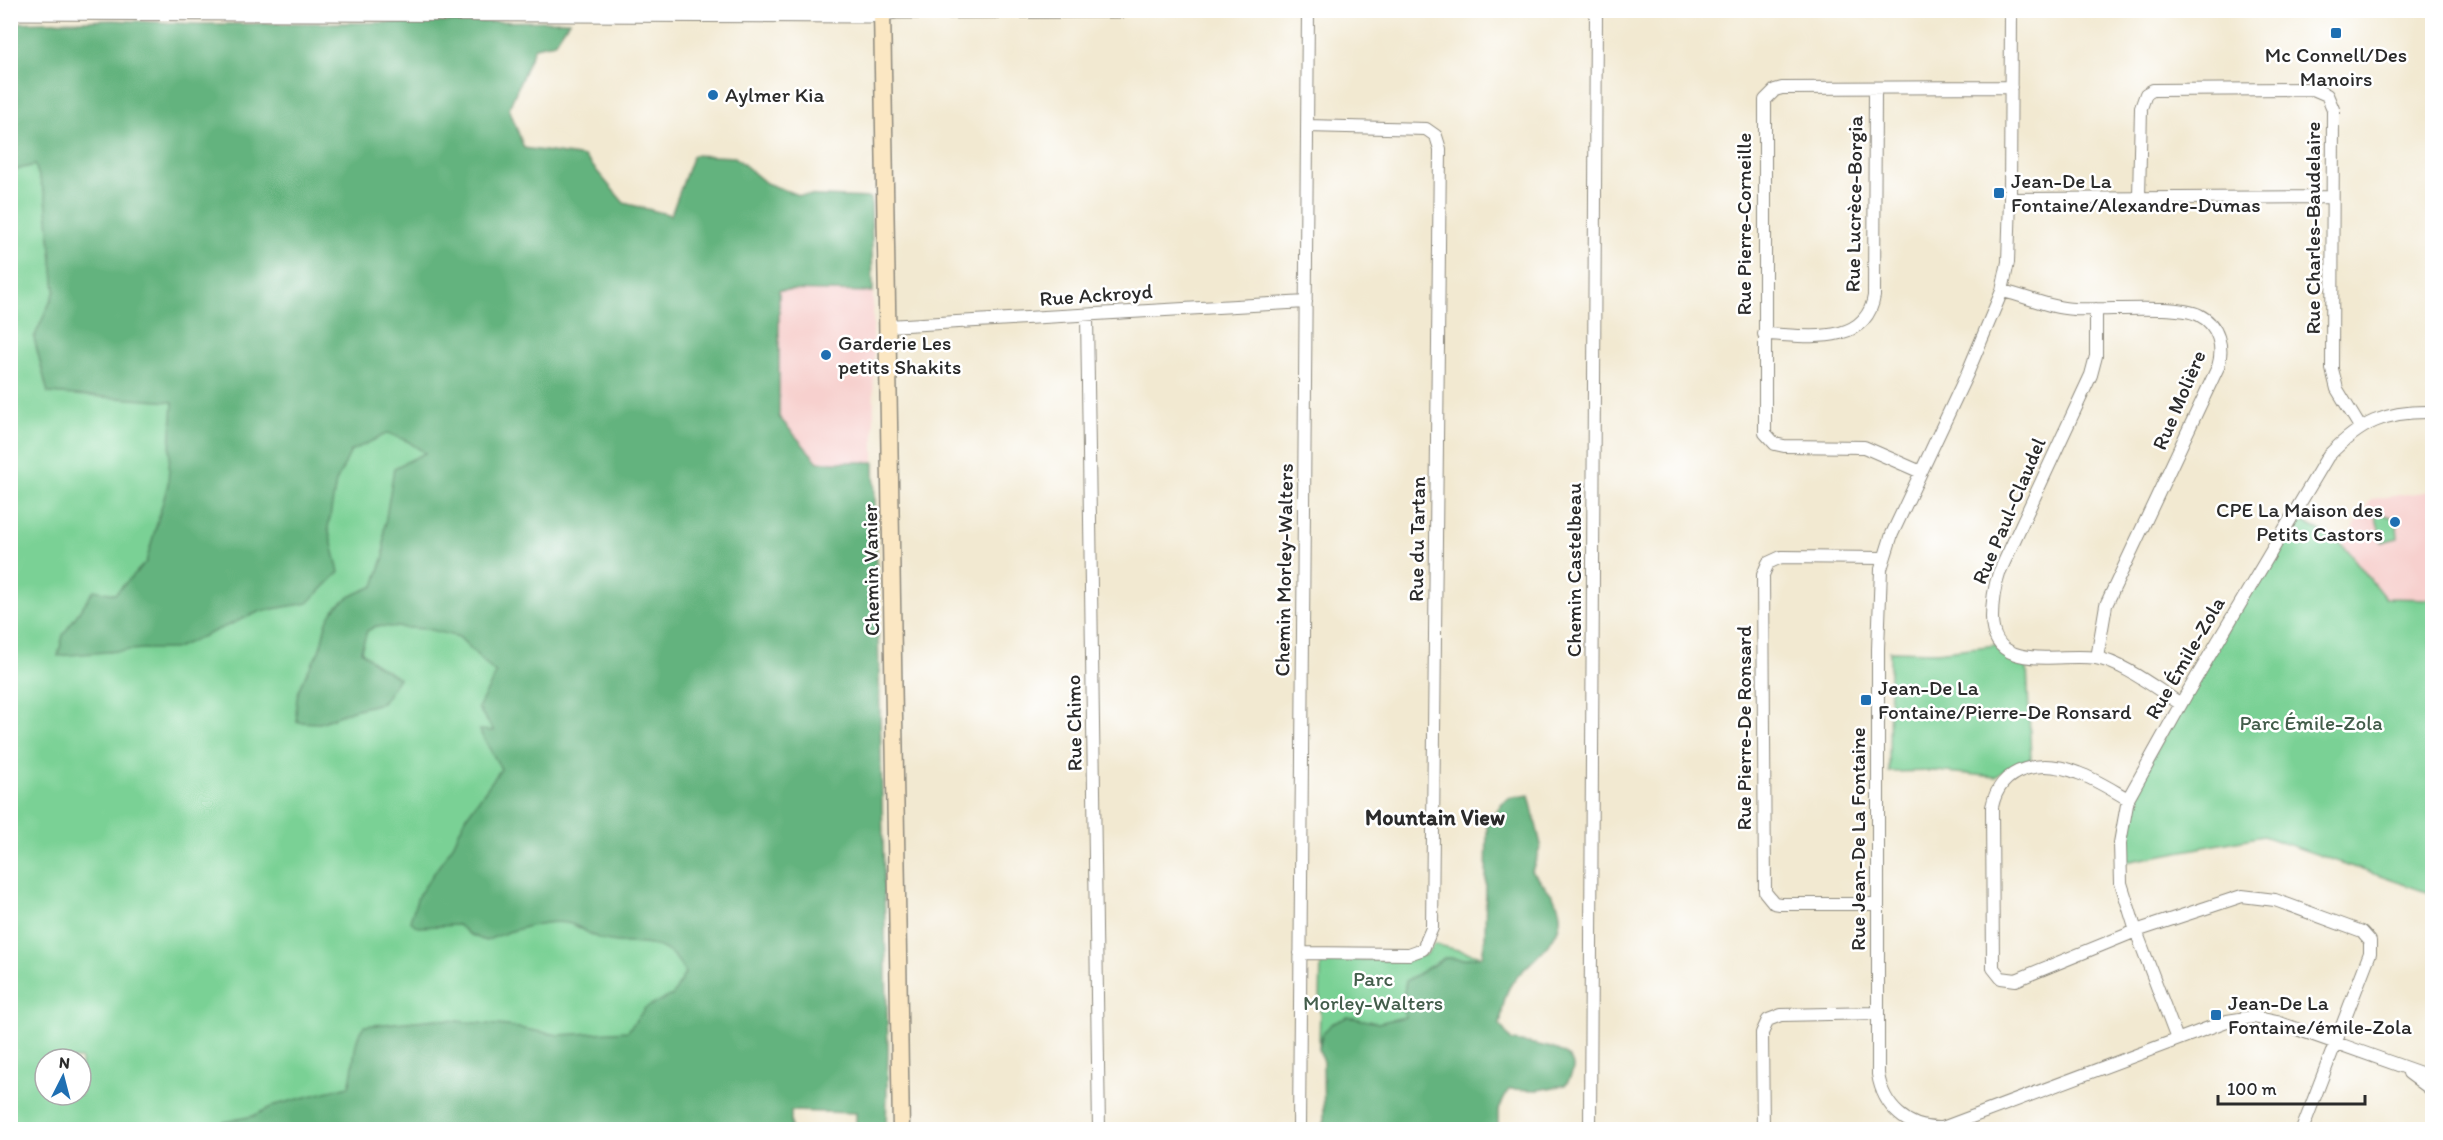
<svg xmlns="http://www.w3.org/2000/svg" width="2443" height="1140" font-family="Itim,sans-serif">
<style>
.built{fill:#f7d0ce}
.green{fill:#7ad195;stroke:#527e60;stroke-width:1.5;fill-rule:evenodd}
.forest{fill:#63b37e;stroke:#476f54;stroke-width:1.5}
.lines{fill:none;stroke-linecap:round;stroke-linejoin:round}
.minor-casing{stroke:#8e8a7e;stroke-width:14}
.tertiary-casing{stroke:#8e8a7e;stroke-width:17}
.secondary-casing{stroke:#8e8a7e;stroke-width:19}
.minor{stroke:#fff;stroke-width:12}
.tertiary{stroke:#fff;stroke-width:15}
.secondary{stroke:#fbe7c3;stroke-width:16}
.poi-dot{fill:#1f6fb2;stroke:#fff;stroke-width:2}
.labels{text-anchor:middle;stroke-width:5;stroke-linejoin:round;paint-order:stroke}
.poi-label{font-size:21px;fill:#2b2b2b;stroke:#fff;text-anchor:start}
.street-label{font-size:21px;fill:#2b2b2b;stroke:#fff}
.park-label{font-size:21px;fill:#435d4b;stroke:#fff}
.neighbourhood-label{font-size:22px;font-weight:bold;fill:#2b2b2b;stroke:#fff}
</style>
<rect width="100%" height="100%" fill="#fff"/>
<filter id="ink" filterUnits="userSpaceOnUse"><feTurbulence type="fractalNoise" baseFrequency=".0167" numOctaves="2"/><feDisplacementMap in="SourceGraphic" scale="12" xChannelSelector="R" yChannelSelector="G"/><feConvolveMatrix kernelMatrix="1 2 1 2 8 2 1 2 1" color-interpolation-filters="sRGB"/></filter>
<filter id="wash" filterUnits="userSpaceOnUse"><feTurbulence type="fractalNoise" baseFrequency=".008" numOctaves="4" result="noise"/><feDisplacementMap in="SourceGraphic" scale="24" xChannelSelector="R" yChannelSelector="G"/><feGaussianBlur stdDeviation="1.35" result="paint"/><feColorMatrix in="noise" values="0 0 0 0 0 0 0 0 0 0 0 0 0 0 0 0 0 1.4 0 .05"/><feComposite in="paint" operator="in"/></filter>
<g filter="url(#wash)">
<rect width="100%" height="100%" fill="#f2e9d1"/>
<!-- built -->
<path class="built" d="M779 290 873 292 874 462H818L779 418Z
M2432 491V599L2385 598 2343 545 2371 499Z"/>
<!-- green -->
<path class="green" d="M10 152 511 400 730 884 680 1129H11ZM45 1059H81V1095H45Z
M2375 512 2394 518 2397 525 2398 538 2382 542Z
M2292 515 2343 545 2385 598 2432 599V894L2263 836 2120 863 2128 799Z
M1996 645 2011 660 2027 665 2031 760C2017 761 2006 768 1996 777L1936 771 1889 772 1890 651 1936 652Z
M1434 944 1482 956 1463 959 1444 958 1406 981 1403 999 1405 1017 1378 1023 1348 1017 1331 1024 1319 1049 1321 959 1408 960 1425 955Z"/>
<!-- forest -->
<path class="forest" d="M112 20 199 24 569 21 555 43 535 47 509 108 524 148 585 157 624 203 671 215 693 155 735 157 766 183 798 195 871 198 873 292 779 290V417L818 462H874L888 1051 886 1129H856V1113L791 1111V1130L219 1129 224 1122 253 1116 275 1105 349 1086C355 1068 352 1040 364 1026L437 1019 507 1026 559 1035 628 1031 645 1008 673 995 685 973C667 934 639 948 605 940 593 938 583 928 571 924 549 917 506 932 485 941L469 934 458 925 418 927 410 921 418 896 452 847 466 817 501 769 479 730 494 731 478 708 496 674 459 637 427 629 376 626 367 631 361 651 377 665 399 678 382 703 353 710 320 723 297 722C293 688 304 680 318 653 324 642 323 628 329 617 339 599 357 593 374 586L384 556V530L394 468 425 453 407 441 388 433 351 451 336 482 328 528 339 572 308 603 261 611 174 649H143L58 656 63 635 94 590 115 594 146 562 168 484 173 402 48 393 34 338 55 291 46 198 35 165 11 171V23Z
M1529 795 1541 845 1532 871C1540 882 1556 895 1559 909 1568 942 1521 964 1509 988 1503 998 1502 1014 1500 1025L1512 1041C1533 1044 1595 1048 1565 1085L1538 1090 1509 1089 1498 1111V1129H1324L1323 1062 1319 1049 1322 1035 1331 1024 1348 1017 1378 1023 1405 1017 1403 999 1406 981 1445 958 1463 959 1482 956 1485 938 1487 825 1502 803 1509 798Z"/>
</g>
<g filter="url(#ink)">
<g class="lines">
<!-- minor casing -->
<g class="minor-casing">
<path id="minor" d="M2011 10 2010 199 2008 262 2002 291 1967 374 1892 534 1881 569 1878 649V1074C1883 1106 1907 1130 1942 1128L2227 1021 2253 1017 2277 1022 2432 1077
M2139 197 2141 108 2146 94 2153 90 2313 89 2327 95 2333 109 2332 369 2337 389 2360 427
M2010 199 2332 197
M2002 291C2026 296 2049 308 2074 309 2103 311 2177 304 2199 315 2219 325 2224 348 2218 367L2106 605 2097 658
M2096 309V356L2091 375 1999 573C1994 588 1992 602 1992 618 1992 675 2061 652 2096 658 2122 662 2158 690 2181 704
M1087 316 1099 1130
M888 326 1306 302
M1764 334C1803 335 1866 348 1874 296L1875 89
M1921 472 1864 447 1784 446 1775 444 1765 433V100L1775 90 1782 88 2011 87
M2128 799C2112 790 2095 779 2078 773 2043 759 2000 765 1992 807L1993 968 2001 978 2016 980 2136 931 2242 896 2275 900 2362 932 2370 941V953L2302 1130
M1876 904H1780L1774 903 1765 892 1763 575 1768 563 1781 557 1883 558
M1300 953 1409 954 1423 949 1432 928 1440 149 1436 136 1426 129 1307 126
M2177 1039 2136 931 2121 883 2120 843 2128 799 2186 695 2328 456C2361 422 2385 411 2432 412
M2409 1073 2432 1090
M1299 1130 1308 10
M1590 1130 1596 10
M1763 1130 1762 1033 1768 1020 1781 1015 1877 1013"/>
</g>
<!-- tertiary casing -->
<g class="tertiary-casing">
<path id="tertiary" d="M10 12 869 15 896 11 1122 10"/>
</g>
<!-- secondary casing -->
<g class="secondary-casing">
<path id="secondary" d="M882 10 901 1130"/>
</g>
<!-- minor -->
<use href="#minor" class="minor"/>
<!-- tertiary -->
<use href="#tertiary" class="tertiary"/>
<!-- secondary -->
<use href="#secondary" class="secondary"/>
</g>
</g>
<!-- markers -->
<g class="poi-dot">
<rect x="2330" y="27" width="12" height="12" rx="3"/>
<circle cx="713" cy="95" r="6"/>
<rect x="1993" y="187" width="12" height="12" rx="3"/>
<circle cx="826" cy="355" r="6"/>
<circle cx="2395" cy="522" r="6"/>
<rect x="1860" y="694" width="12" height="12" rx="3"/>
<rect x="2210" y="1009" width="12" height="12" rx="3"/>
</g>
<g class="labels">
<!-- poi labels -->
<g class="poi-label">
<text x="2336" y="62" text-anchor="middle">Mc Connell/Des<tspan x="2336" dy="24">Manoirs</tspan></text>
<text x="725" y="102">Aylmer Kia</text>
<text x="2011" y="188">Jean-De La<tspan x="2011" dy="24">Fontaine/Alexandre-Dumas</tspan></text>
<text x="838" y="350">Garderie Les<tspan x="838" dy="24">petits Shakits</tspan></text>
<text x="2383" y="517" text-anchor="end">CPE La Maison des<tspan x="2383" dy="24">Petits Castors</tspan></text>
<text x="1878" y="695">Jean-De La<tspan x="1878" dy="24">Fontaine/Pierre-De Ronsard</tspan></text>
<text x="2228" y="1010">Jean-De La<tspan x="2228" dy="24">Fontaine/émile-Zola</tspan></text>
</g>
<!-- street labels -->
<g class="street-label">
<text transform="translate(1854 204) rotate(-89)" y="7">Rue Lucrèce-Borgia</text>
<text transform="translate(1744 224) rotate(-90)" y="7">Rue Pierre-Corneille</text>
<text transform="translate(2313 228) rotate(-90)" y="7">Rue Charles-Baudelaire</text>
<text transform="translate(1096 295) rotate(-4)" y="7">Rue Ackroyd</text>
<text transform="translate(2179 400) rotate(-67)" y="7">Rue Molière</text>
<text transform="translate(2009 511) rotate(-67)" y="7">Rue Paul-Claudel</text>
<text transform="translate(1417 539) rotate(-89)" y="7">Rue du Tartan</text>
<text transform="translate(871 570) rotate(-91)" y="7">Chemin Vanier</text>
<text transform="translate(1284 570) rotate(-89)" y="7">Chemin Morley-Walters</text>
<text transform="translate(1574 570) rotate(-90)" y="7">Chemin Castelbeau</text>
<text transform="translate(2185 658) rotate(-60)" y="7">Rue Émile-Zola</text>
<text transform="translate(1074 723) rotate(-91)" y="7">Rue Chimo</text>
<text transform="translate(1744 728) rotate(-90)" y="7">Rue Pierre-De Ronsard</text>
<text transform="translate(1858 839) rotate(-90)" y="7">Rue Jean-De La Fontaine</text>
</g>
<!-- park labels -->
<g class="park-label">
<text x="2311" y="730">Parc Émile-Zola</text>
<text x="1373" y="986">Parc<tspan x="1373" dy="24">Morley-Walters</tspan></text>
</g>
<!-- neighbourhood labels -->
<g class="neighbourhood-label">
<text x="1435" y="825">Mountain View</text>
</g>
</g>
<!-- margin -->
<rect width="2443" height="1140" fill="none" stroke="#fff" stroke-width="36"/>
<!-- north arrow -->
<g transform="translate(63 1077) rotate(6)"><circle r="28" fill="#ffffff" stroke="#aaaaaa" stroke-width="1.5"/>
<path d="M0-4.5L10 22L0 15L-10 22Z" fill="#1f6fb2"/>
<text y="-9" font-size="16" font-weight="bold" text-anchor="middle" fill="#2b2b2b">N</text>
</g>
<!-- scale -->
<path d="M2218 1095v9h147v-9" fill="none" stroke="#2b2b2b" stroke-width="3"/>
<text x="2227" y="1095" font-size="18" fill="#2b2b2b" stroke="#ffffff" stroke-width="4.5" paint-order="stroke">100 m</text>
</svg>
